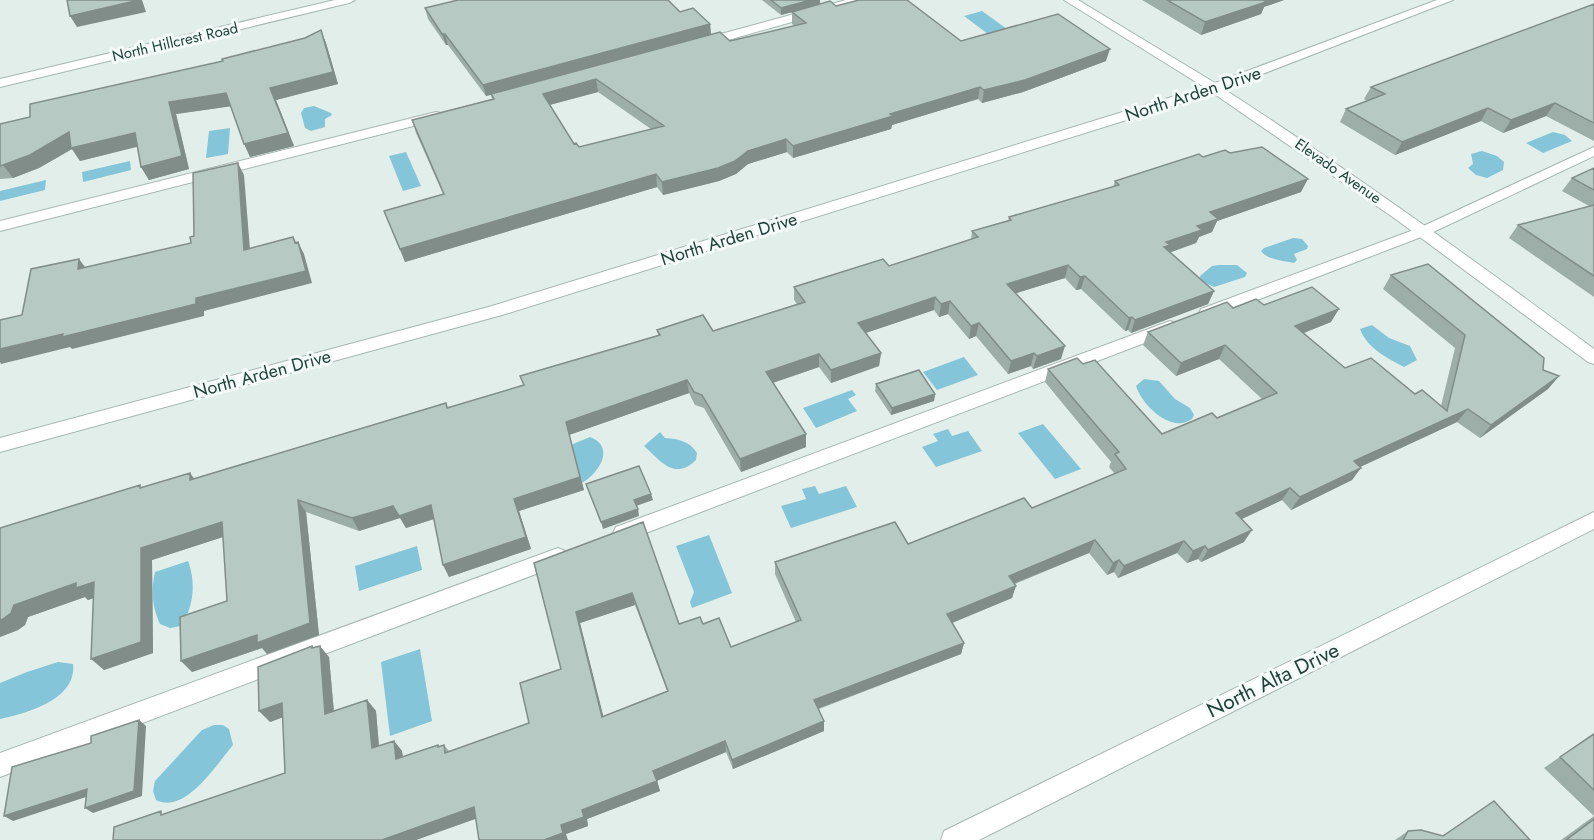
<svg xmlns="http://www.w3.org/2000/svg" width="1594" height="840" font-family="Jost,sans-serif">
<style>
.water{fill:#85c5d9}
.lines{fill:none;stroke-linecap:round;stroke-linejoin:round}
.service-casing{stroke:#a4b7b2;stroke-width:2}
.minor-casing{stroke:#a4b7b2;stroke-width:2}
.service{fill:#fff;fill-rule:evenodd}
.minor{fill:#fff;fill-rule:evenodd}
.wall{fill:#9dada8;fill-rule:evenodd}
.shaded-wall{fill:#808d88}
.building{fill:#b7c9c3;stroke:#808d88;stroke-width:1.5;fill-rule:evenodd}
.labels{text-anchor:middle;stroke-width:6;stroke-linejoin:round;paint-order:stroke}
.far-street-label{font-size:15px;fill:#20413b;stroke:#f3faf7}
.street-label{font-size:18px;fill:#20413b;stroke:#f3faf7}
.near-street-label{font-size:21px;fill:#20413b;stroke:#f3faf7}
</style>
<rect width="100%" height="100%" fill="#e2eeea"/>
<!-- water -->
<path class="water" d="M982 11 1007 29 988 34 964 16Z
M314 106 331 113 332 115 325 119V127L311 131 305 128 301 113 304 108Z
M230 128 228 154 206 158 209 131Z
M1553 132 1565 135 1572 141 1543 153 1526 143Z
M1482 151 1497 156 1504 162 1503 170 1487 178 1476 175 1468 168 1473 164 1471 154Z
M406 152 421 186 403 191 389 156Z
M130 161 131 170 83 182 82 172Z
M46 180 45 190 0 201V191Z
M1293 238 1302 239 1308 246 1307 249 1294 254 1297 260 1294 263C1285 261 1267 260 1261 251L1264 248Z
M1219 265H1237L1247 273 1245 277 1214 287 1201 281 1200 276 1212 266Z
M1372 325 1389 338 1410 346 1417 360 1404 367C1387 358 1367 348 1360 329Z
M964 357 978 375 937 390 923 372Z
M1144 379 1159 381 1175 399 1190 408 1194 415 1192 419C1171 434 1142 405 1136 386Z
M852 390 856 395 848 399 857 411 816 428 803 408Z
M1043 424 1081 469 1055 479 1018 433Z
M948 429 952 436 968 431 982 451 936 467 922 447 938 441 933 434Z
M660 432 665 438C678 439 690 441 697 453L696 460C674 481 661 461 644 446Z
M590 437C618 448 596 477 578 485L571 450 573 444Z
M815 486 819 494 846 486 857 507 791 528 781 506 806 499 802 489Z
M709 535 732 593 692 608 690 602 694 592 676 546Z
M417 546 422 570 359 591 355 566Z
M188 561C196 582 194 607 181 626L170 628 160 624C152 606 151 591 155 572Z
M420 649 432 721 390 736 381 662Z
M58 662 73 664C77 699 28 713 0 719V683L27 672Z
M214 725H223L229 729 233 745C217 764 185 815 156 800L153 791 155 781 202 730Z"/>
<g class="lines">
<!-- service casing -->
<g class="service-casing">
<path id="service" d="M846 0H864L862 2 707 46 703 47 697 43 699 40Z
M436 112 441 113 443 116 441 119 0 231V221Z
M1594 147V156L1429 234 1213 317H1201L1199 313 1201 309 1419 228Z
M1170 321 1176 323 1178 327 1176 331 630 539 623 541 616 539 613 533 616 527Z
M558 548 565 551 568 557 565 563 0 777V753Z"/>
</g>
<!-- minor casing -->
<g class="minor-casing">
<path id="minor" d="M335 0H355L349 3 0 87V79Z
M1064 0H1078L1215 83 1437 0H1453L1224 89C1350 171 1473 259 1594 349V364L1588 362 1397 220 1213 93 502 315 0 452V438L492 306 1204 87Z
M1594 512V529L979 840H941L944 831Z"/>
</g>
<!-- service -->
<use href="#service" class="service"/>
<!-- minor -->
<use href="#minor" class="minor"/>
</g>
<!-- wall -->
<path class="wall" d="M762 0H820V4L836 6 961 41 1106 61 1023 92 982 103 978 99 892 125 891 129 793 158 787 152 748 164 736 174 719 181 663 195 657 187 405 262 384 211 443 194 416 133 412 120 492 99 491 95 486 96 448 45H446L428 19 425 8 680 12 710 24 711 34 730 41 795 26 792 24V12L781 15ZM598 92 651 129 579 147 574 144 550 105Z
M1142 0H1284L1264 7 1261 14 1201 35Z
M1594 4V141L1546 116 1503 133 1481 121 1395 155 1340 122 1346 109 1367 101 1364 99 1371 87Z
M326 43 338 84 276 100 294 146 250 157 231 106 176 114 189 169 149 180 141 167 137 147 80 161 72 149 39 168 13 178 0 179V124Z
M1230 153 1301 192 1217 221 1212 232 1199 237 1196 243 1170 252 1214 291 1208 304 1131 333 1128 330 1125 331 1081 289 1076 290 1065 278 1016 293 1061 359 1033 369 1031 366 1008 374 976 336 969 339 948 314 939 317 934 310 865 333 881 353 879 366 831 383 819 367 773 383 806 447 741 472 704 408 695 405 689 393 569 435 584 490 519 511 531 549 449 577 434 519 406 528 400 518 359 531 306 512 319 635 267 654 262 648 192 672 227 601 223 537 152 560 153 653 104 670 93 598 88 600 85 597 28 617 25 625 18 630 0 637 142 487 194 479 446 403 448 408 523 385 658 335 657 330 713 331 797 304 794 300V287L889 266 971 240 972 231 1008 221 1009 217 1113 187 1115 181 1203 157Z
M1594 168V297L1509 238 1518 225 1589 206 1562 191 1572 178Z
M1391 275 1543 370 1559 376 1548 389 1480 438 1457 422 1360 467 1352 480 1291 510 1282 500 1242 519 1244 542 1201 562 1198 559 1187 563 1177 553 1118 578 1114 572 1107 575 1089 553 1015 584 1012 598 952 622 964 643 961 654 819 709 824 721V731L733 769 726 752 657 781 660 791 587 819 588 826 566 834 476 818 416 840H113L165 814 285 773 283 717 270 722 312 646 329 657 334 712 367 700 376 711 379 746 394 741 402 751 403 757 444 745 449 751 529 723 561 669 534 563 643 522 679 624H703L731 647 796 622 775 574V562L908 544 1032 508 1115 474 1109 467 1111 462 1045 382 1048 369 1083 364 1162 434 1217 418 1262 399 1219 359 1176 376 1143 345 1148 332 1233 308 1264 305 1331 322 1304 333 1345 368 1415 394 1441 406 1455 348 1383 289ZM635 605 667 691 603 716 580 623Z
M876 384 935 394 934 401 891 415 875 391Z
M1594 733V840H1561L1594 816 1544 768Z
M1494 801 1530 840H1395L1408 831 1442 836Z"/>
<!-- shaded-wall -->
<path class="shaded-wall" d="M139 0H142L146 12 77 27 70 16Z
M811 0H820V5L781 15V8Z
M1257 0H1284L1264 7 1261 14 1201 35 1205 22Z
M710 24 711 35 486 96 483 85Z
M321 30 326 43 338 84 276 100 294 146 250 157 244 144 270 88Z
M442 34H445L448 45H446Z
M1110 49 1106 61 1023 92 982 103 984 90Z
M596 79 598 92 545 106 543 94Z
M980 87 978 99 892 125 891 129 793 158V146L890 114Z
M226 93 233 106 176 114 189 169 149 180 141 167 169 102Z
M1555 103 1546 116 1503 133 1511 120Z
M1488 108 1481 121 1395 155 1402 142Z
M69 132 135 133 143 145 80 161 72 149 39 168 13 178 3 165Z
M786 139 787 152 748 164 736 174 719 181 663 195 662 182 748 151Z
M238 163 244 175 251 262 244 250Z
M656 174 657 187 405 262 400 249Z
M1308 179 1301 192 1217 221 1212 232 1199 237 1196 243 1166 254 1159 260 1166 242 1210 212Z
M293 237 300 249 298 242 304 254 312 283 204 311V316L72 349 70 347 1 364 0 362V349L196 298 295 243Z
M79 259 88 271 78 269Z
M1068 265 1065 278 1004 297 1007 284Z
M1085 276 1081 289 1076 290 1080 277Z
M1214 291 1208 304 1131 333 1135 320Z
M935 297 934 310 857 336 858 323Z
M950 301 948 314 939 317 941 304Z
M1339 309 1331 322 1288 339 1295 326Z
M1132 317 1128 330 1125 331 1129 318Z
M979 323 976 336 969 339 971 326Z
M1225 345 1219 359 1176 376 1181 363Z
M1065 346 1061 359 1033 369 1037 356Z
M881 353 879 366 831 383V370Z
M1034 353 1031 366 1008 374 1011 361Z
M819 354V367L766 385V372Z
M1559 376 1548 389 1480 438 1491 425Z
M687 380 689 393 569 435 584 490 519 511 531 549 449 577 443 565 514 499 566 422Z
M935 394 934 401 891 415 892 408Z
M1468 409 1457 422 1345 474 1354 461Z
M806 434V447L741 472 740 459Z
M1361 468 1352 480 1291 510 1300 497Z
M190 473 199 485 190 480Z
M1290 488 1282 500 1229 525 1236 513Z
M651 494 653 500 636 506 634 500Z
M298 500 306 512 319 635 267 654 262 648 192 672 181 661 257 635Z
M431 505 437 518 406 528 399 516Z
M393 506 400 518 359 531 352 518Z
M638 509 639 516 603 529 601 522Z
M222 522 232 534 152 560 153 653 104 670 91 659 141 548Z
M1252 530 1244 542 1201 562 1208 550Z
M1095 540 1089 553 1005 587 1009 576Z
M1184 541 1177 553 1118 578 1124 566Z
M1205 546 1198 559 1187 563 1193 551Z
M1119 560 1114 572 1107 575 1113 563Z
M94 582 106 594 88 600 85 597 28 617 25 625 18 630 0 637V620L14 605 76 583Z
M1016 586 1012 598 945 626 947 614Z
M632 593 635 605 580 623 606 727 602 717 576 612Z
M964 643 961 654 814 710V700Z
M312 646 321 657 320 646 329 657 335 725 325 714Z
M367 700 376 711 380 759 372 748Z
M282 703 292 714 270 722 259 711Z
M139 720 146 726 142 796 93 813 85 808Z
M824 721V731L733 769 732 760Z
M394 741 402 751 404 769 396 759Z
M725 741 726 752 656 781 653 771Z
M657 781 660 791 587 819 588 826 566 834 568 840H544L561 825 582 810Z
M87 789 95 794 13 821 4 816Z
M474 807 481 817 416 840H382Z"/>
<!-- building -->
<path class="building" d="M67 0H139L70 16Z
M458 0H668L680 12 693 8 710 24 483 85 445 34H442L425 8Z
M771 0H811L781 8Z
M859 0H907L961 41 1058 14 1110 49 1025 80 984 90 980 87 890 114 893 116 793 146 786 139 748 151 735 161 718 168 662 182 656 174 400 249 384 211 444 194 412 120 494 99 491 94 720 32 730 41 806 23 792 12 830 1 836 6ZM596 79 664 126 579 147 576 143 574 144 543 94Z
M1167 0H1263L1266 2 1205 22Z
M1594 4V123L1555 103 1511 120 1488 108 1402 142 1346 109 1385 94 1371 87Z
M321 30 333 72 270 88 288 133 244 144 226 93 169 102 182 156 141 167 135 133 71 148 69 132 30 155 3 165 0 166V124L30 117V104L223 61 222 59 305 38Z
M1262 147 1308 179 1210 212 1218 219 1197 226 1202 230 1166 242 1170 245 1164 247 1214 291 1135 320 1132 317 1129 318 1085 276 1080 277 1068 265 1007 284 1065 346 1037 356 1034 353 1011 361 979 323 971 326 950 301 941 304 935 297 858 323 881 353 831 370 819 354 766 372 806 434 740 459 702 395 694 392 687 380 566 422 580 477 514 499 526 537 443 565 431 505 399 516 393 506 352 518 298 500 310 623 257 643V635L181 661 180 617 227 601 222 522 141 548V642L91 659 94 582 76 588V583L14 605 11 613 3 619 0 620V528L140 485V488L190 473V480L446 403 447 408 524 385 520 376 660 335 657 330 703 315 713 331 805 302 794 287 883 259 889 266 978 237 972 231 1011 220 1009 217 1119 185 1115 181 1199 154 1203 157 1225 150 1230 153Z
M238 163 244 250 293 237 295 243 298 242 306 271 196 298V304L62 337 63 334 0 349V320L22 315 31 269 79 259 78 269 191 243 190 237 194 236 193 173Z
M1594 168V190L1572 178Z
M1594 205V276L1518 225Z
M1428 264 1544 358 1543 370 1559 376 1491 425 1468 409 1354 461 1361 468 1300 497 1290 488 1236 513 1252 530 1208 550 1205 546 1193 551 1184 541 1124 566 1119 560 1113 563 1095 540 1009 576 1016 586 947 614 964 643 814 700 824 721 732 760 725 741 653 771 657 781 582 810 584 817 561 825 563 833 544 840H479L474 807 382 840H113L114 827 161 811V815L285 773 282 703 259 711 258 667 312 646V648L320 646 325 714 367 700 372 748 394 741 396 759 438 745V747L444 745 445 753 529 723 520 683 561 669 534 563 643 522 679 624 700 617 703 624 719 618 731 647 801 620 775 562 895 522 908 544 1024 498 1032 508 1126 469 1115 454 1119 452 1048 369 1077 358 1083 364 1095 360 1162 434 1212 413 1217 418 1277 393 1225 345 1181 363 1148 332 1227 302 1233 308 1256 299 1264 305 1312 287 1339 309 1295 326 1345 368 1371 358 1415 394 1422 390 1447 411 1465 335 1391 275ZM632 593 668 691 602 717 576 612Z
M919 370 935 394 892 408 876 384Z
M639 466 651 494 634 500 638 509 601 522 586 484Z
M139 720 134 791 85 808 87 789 4 816 12 767 91 743V736Z
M1594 734V790L1560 757Z
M1494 801 1530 840H1403L1408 831 1421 830 1443 836Z
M1594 819V840H1566Z"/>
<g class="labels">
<!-- far-street labels -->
<g class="far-street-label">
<text transform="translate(175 42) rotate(-13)" y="5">North Hillcrest Road</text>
<text transform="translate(1338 171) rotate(35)" y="5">Elevado Avenue</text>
</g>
<!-- street labels -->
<g class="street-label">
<text transform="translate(1193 94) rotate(-18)" y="6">North Arden Drive</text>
<text transform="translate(729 239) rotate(-17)" y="6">North Arden Drive</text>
<text transform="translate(262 374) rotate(-15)" y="6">North Arden Drive</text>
</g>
<!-- near-street labels -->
<g class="near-street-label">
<text transform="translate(1273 680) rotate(-26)" y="7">North Alta Drive</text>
</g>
</g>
</svg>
